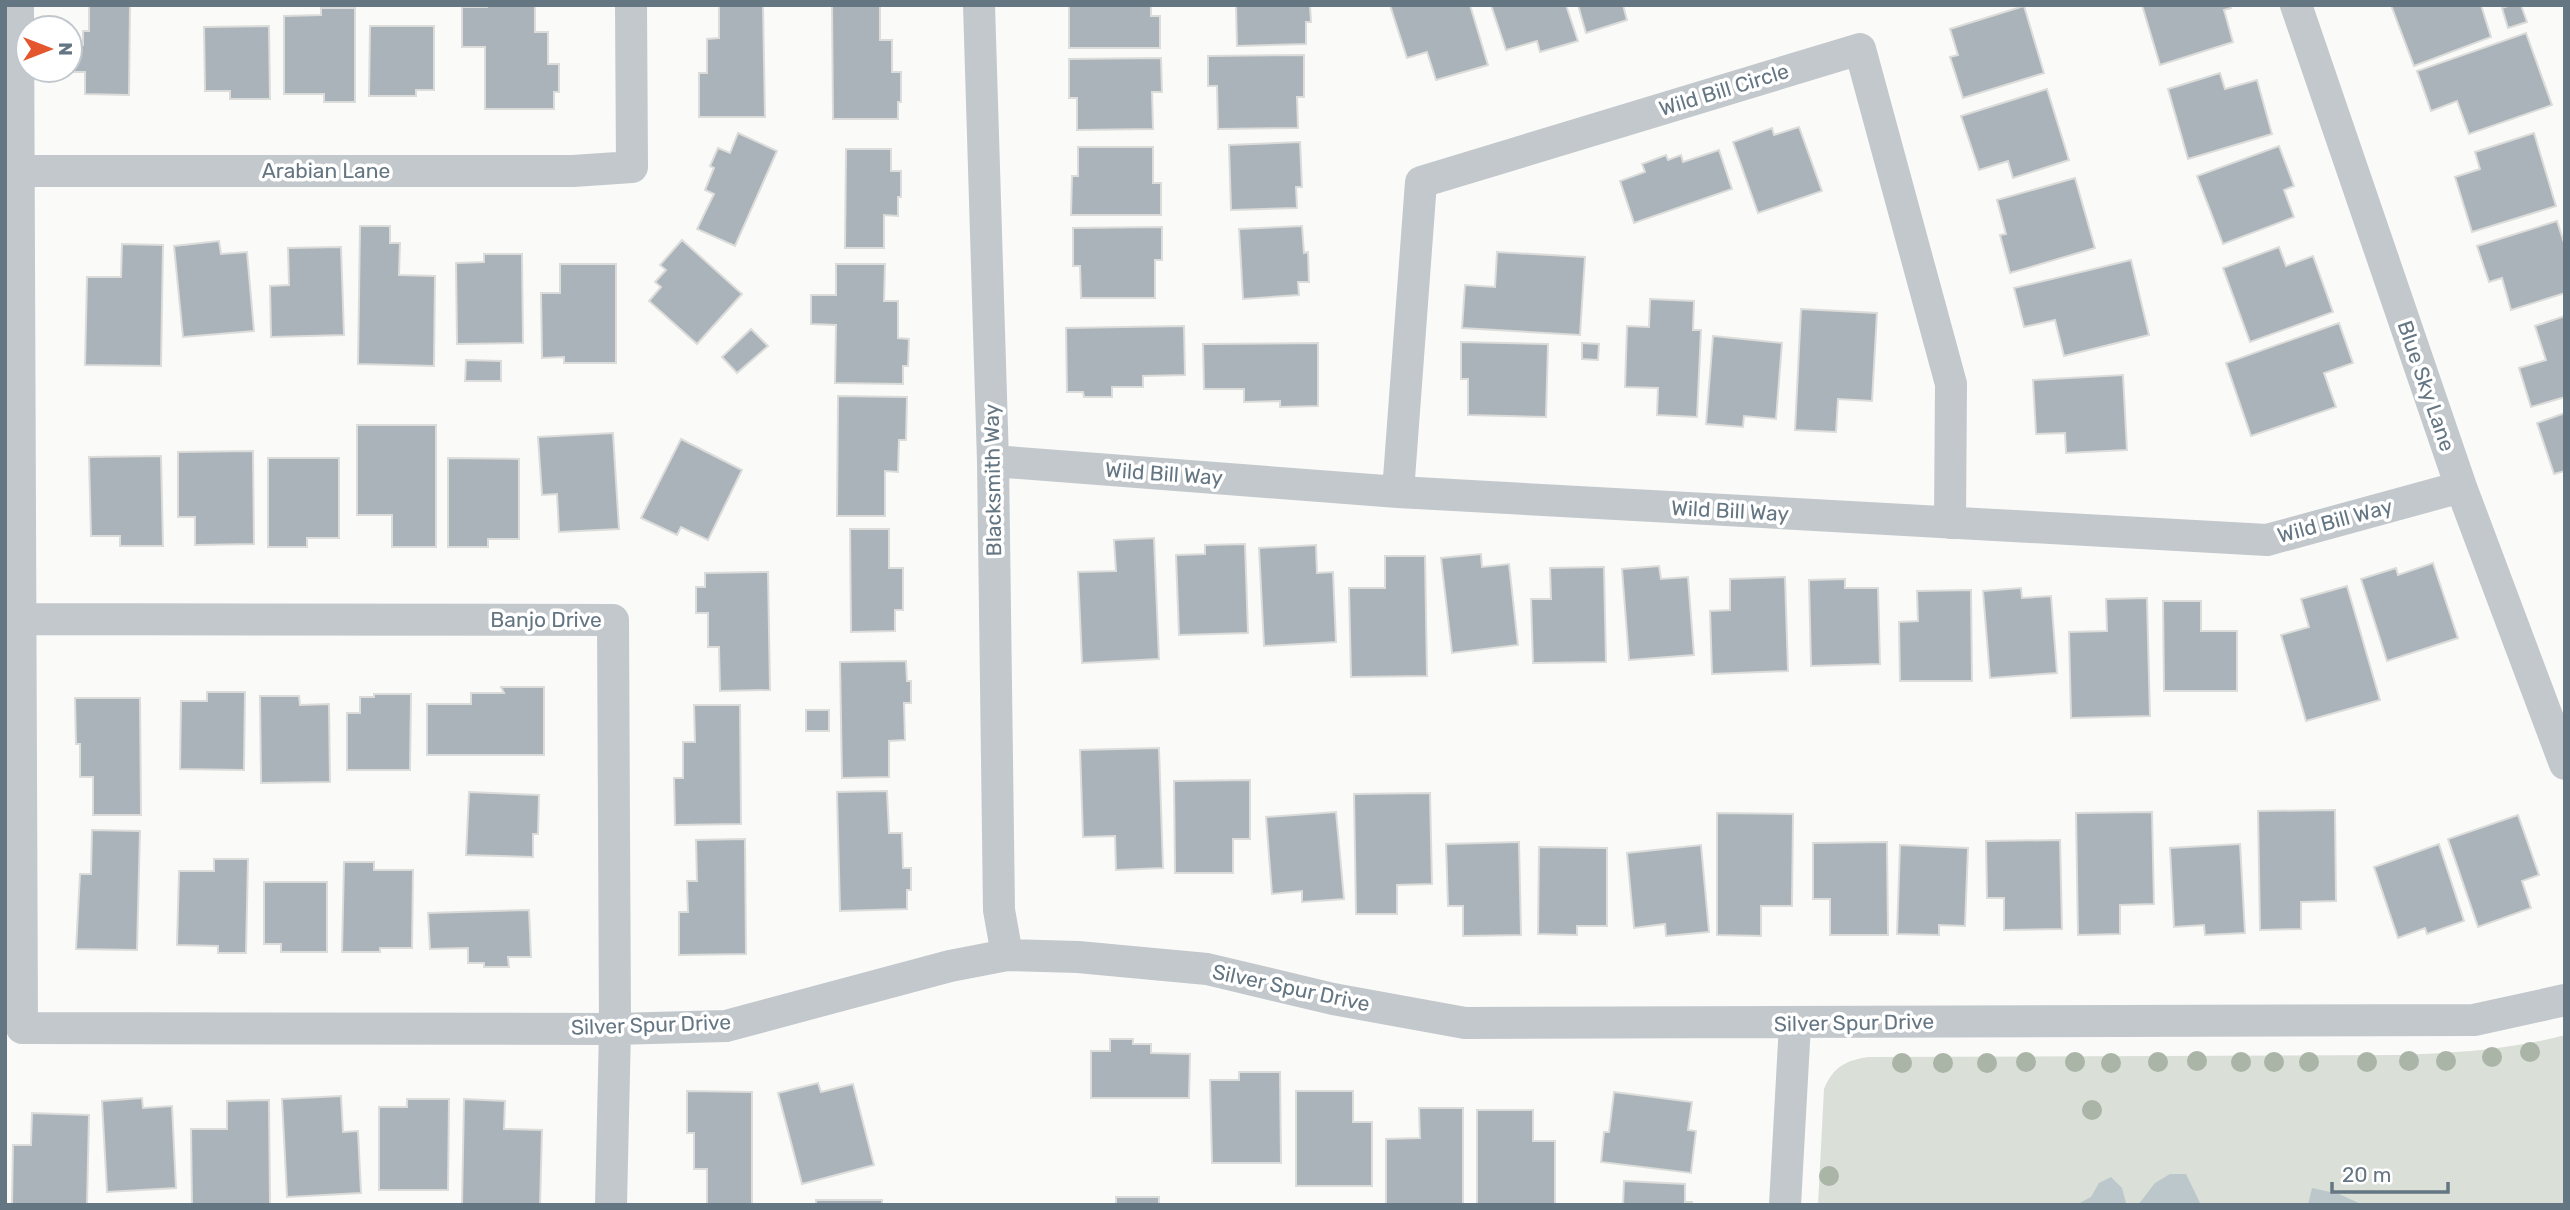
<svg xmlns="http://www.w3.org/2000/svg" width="2570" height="1210" font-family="Rubik,sans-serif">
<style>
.green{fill:#dadfd7}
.water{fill:#bbc7cb}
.building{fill:#aab3b9;stroke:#dcdcda;stroke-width:2}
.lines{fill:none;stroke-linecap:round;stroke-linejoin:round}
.street{stroke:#c3c8cc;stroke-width:32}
.tree{fill:#aab4a7}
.labels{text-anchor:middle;stroke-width:7;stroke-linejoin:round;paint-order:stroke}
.street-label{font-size:21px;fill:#657683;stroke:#fff}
</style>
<rect width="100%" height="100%" fill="#fafaf8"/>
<!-- green -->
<path class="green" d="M2565 1035V1205H1818L1824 1089C1833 1067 1846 1060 1869 1057L2398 1055C2455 1053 2509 1050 2565 1035Z"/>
<!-- water -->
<path class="water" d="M2170 1174H2186L2201 1205H2138L2155 1183Z
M2111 1177 2122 1188 2126 1203 2132 1205H2076L2091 1197 2099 1183Z
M2312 1188 2339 1194 2363 1205H2308Z"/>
<!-- building -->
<path class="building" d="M89 5H130L129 95 85 94V72H74V45H83V31H89Z
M487 5H535V32H548V64H559V92H554V109H485V47H462V7H487Z
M719 5H763L765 117H699V73H707V39L719 38Z
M832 5H880V40H892V72H901V102H898V119H833Z
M1069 5H1151V16H1160V48H1069Z
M1236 5H1310L1311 22H1306V44L1237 46Z
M1390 5H1470L1488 65 1436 80 1427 52 1407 58Z
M1491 5H1566L1578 41 1540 52 1537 41 1506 50Z
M1578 5H1623L1627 20 1586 33Z
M2142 5H2230L2231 8 2224 10 2233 42 2160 65Z
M2391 5H2481L2491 37 2414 66Z
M2511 5H2521L2527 22 2508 28 2502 8Z
M2024 6 2044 73 1963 98 1950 57 1958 55 1950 29Z
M321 8H355V102H324V94H284V16L321 15Z
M269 26 270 99H230V91H205L204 27Z
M370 26H434V90H416V96H369Z
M2526 33 2552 105 2469 134 2457 101 2431 111 2417 71Z
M1304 55V97H1297L1298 128 1218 129 1217 86H1208V56Z
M1161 58 1162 92H1152L1153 129 1077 130V98H1069V59Z
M2220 73 2225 89 2257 80 2272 134 2188 159 2168 89Z
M2047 89 2069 160 2013 178 2008 161 1979 170 1961 116Z
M1799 127 1822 191 1758 213 1733 142 1772 128 1774 135Z
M738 133 777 151 735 246 697 229 714 194 705 190 714 168 710 166 718 148 730 153Z
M2534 133 2556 206 2472 232 2455 177 2480 169 2475 152Z
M1300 142 1302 187H1296L1297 208 1231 210 1229 145Z
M2279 146 2294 186 2284 190 2294 217 2223 244 2197 176Z
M1078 147H1153V183H1161V215H1071L1072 176H1078Z
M846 149H891V171H901V197H898V216L884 215V248H845Z
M1719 150 1732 189 1634 223 1620 181 1645 172 1642 164 1666 155 1668 160 1681 155 1683 162Z
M2075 178 2095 248 2010 273 2000 235 2006 234 1997 200Z
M2557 221 2565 246V293L2511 310 2502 278 2489 282 2477 246Z
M360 226H390V243H400L399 275 435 276 434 366 358 364Z
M1302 226 1304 253 1308 252 1309 282H1298L1299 295 1243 299 1239 229Z
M1162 227V260H1155V298H1081L1080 266H1073V228Z
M682 240 742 294 697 344 649 301 661 287 655 282 666 270 660 265Z
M219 241 221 254 247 252 254 331 183 337 174 246Z
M122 244 163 245 161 366 85 365 87 277H121Z
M341 247 344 335 271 337 270 286 289 285 288 248Z
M2279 247 2286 266 2313 256 2333 312 2250 342 2223 268Z
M1497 252 1585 257 1580 335 1462 328 1465 285 1495 287Z
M484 254H522L523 343 457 344 456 263 484 262Z
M2131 260 2149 335 2064 356 2055 320 2024 327 2014 288Z
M560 264H616V363H564V357L542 358 541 293H560Z
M836 264H885L884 301H898V338L909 339 908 366H903V384L835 383 836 325 811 324V295H836Z
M1650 299 1694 301 1693 330H1701L1697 417 1657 415 1658 388 1625 387 1627 326 1649 327Z
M1801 309 1877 313 1872 401 1838 399 1836 432 1795 430Z
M2565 316V397L2531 407 2519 368 2546 360 2535 326Z
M2339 323 2353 363 2324 373 2336 407 2251 436 2226 363Z
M1184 326 1185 375 1143 376V387H1112V397H1084L1083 392H1067L1066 328Z
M751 329 768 346 737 373 722 357Z
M1713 336 1782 343 1776 419 1744 416 1743 427 1706 424Z
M1461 342 1548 344 1546 417 1468 415V379H1461Z
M1318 343V406L1280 407V401L1244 402V389H1204L1203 344Z
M1582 343 1599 344 1598 360 1582 359Z
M466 360 501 361V381H465Z
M2123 375 2127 450 2066 453 2065 433 2036 434 2033 380Z
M838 396 907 397 906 440H899L898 472 885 471V516H837Z
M2565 413V471L2554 474 2537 423Z
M357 425H436V547H392V515H357Z
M613 433 619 529 559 532 557 494 542 495 538 437Z
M681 439 742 470 708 540 681 527 677 535 641 518Z
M253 451 254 544 195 545V517H178V452Z
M161 456 163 546H120V536H91L89 457Z
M268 458H339V538H307V547H268Z
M448 458 519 459V539H488V547H448Z
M850 529H889V568H903V610H895V631L851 632Z
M1154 538 1159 659 1082 663 1078 572 1116 571 1114 540Z
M1245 544 1248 633 1179 635 1176 555 1205 554V545Z
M1316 545 1317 573 1333 572 1336 642 1264 646 1259 548Z
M1481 554 1482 567 1509 564 1518 645 1452 653 1441 558Z
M1385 556H1425L1427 676 1351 677 1349 588H1385Z
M2433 563 2458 638 2387 661 2361 579 2396 568 2398 575Z
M1659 566 1661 579 1688 577 1694 655 1629 660 1622 569Z
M1604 567 1606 662 1533 663 1531 599H1551L1550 568Z
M768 572 770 690 720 691 719 647H708V613H696V587H705V573Z
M1785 577 1788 671 1712 674 1710 611 1730 610V579Z
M1845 579V588H1878L1880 664 1811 666 1809 580Z
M2347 586 2380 700 2306 721 2281 635 2309 627 2301 599Z
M2021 588 2022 598 2051 596 2057 673 1990 678 1983 591Z
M1971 590 1972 681H1900L1899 622 1918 621 1917 591Z
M2147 598 2150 716 2071 718 2069 632 2107 631 2106 599Z
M2163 601H2201V631H2237V691H2164Z
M906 661 907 681H911V703H904L905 740 889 741V777L842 778 840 662Z
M501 687H544V755H427V704H471V693H504Z
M207 692H245L244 770 180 769 181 701H207Z
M374 694H411L410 770H347V713H360V697H374Z
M260 696H299L300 705 329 704 330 782 261 783Z
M75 698H140L141 815H93V777H80V744H76Z
M694 705H740L741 824 675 825 674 778H683V742H695Z
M806 710H829V731H806Z
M1159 748 1163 868 1116 870 1115 836 1083 837 1080 750Z
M1250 780V839H1233V873H1175L1174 781Z
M887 791 889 833H902L903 868H911V890H907V909L840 911 837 792Z
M469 792 539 795 538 834H533V857L466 855Z
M1430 793 1432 884 1397 885V914H1356L1354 794Z
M2335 810 2336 901 2301 902V929L2260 930 2258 811Z
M1336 812 1344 899 1302 902V891L1272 894 1266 817Z
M2152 812 2154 904 2120 905V934L2078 935 2076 813Z
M1717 813 1793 814 1792 906H1761V936L1717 935Z
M2518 815 2539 875 2522 881 2531 908 2478 927 2448 839Z
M92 830 140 831 137 950 76 949 80 874H91Z
M745 839 746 954 679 955V912H688L687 881H697L696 840Z
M2060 840 2062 929 2004 930V898H1987L1986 841Z
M1519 842 1521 935 1463 936V906H1448L1446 844Z
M1887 842 1888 935H1830V899H1813V843Z
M2240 844 2245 933 2205 935 2204 925 2174 927 2170 848Z
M2439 844 2464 921 2427 934 2425 928 2398 938 2374 867Z
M1701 845 1709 932 1666 936 1665 924 1634 928 1627 853Z
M1900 845 1968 848 1965 926 1939 925V935L1897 934Z
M1539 847 1607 848V926H1577V935L1538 934Z
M214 859H248L246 953H218V946L177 945 179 871H214Z
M344 862H374V870H413L412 948H380V952H342Z
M264 882H327V952H281V944H264Z
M529 910 531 957H508L509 967H484V963H468V948L430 949 428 913Z
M1110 1039H1133V1044H1151V1053L1190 1054 1189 1098H1091V1051H1110Z
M1239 1072H1280L1281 1163H1212L1210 1080H1239Z
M818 1083 821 1092 853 1084 874 1165 802 1184 778 1093Z
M687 1091 752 1092V1205H707V1169H694V1133H687Z
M1296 1091H1353V1122H1372V1186H1296Z
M1614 1092 1692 1102 1688 1130 1696 1131 1691 1173 1601 1162 1604 1132H1609Z
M341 1096 343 1132 358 1131 361 1193 287 1197 282 1099Z
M142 1098 143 1108 172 1106 176 1188 107 1192 102 1101Z
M407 1099H449L448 1190H379V1107H407Z
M464 1099 505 1101 504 1129 542 1130 540 1205H462Z
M269 1100 270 1205H192L191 1129H227V1101Z
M1419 1108H1463V1205H1386V1139L1420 1138Z
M1477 1110H1533V1141H1555V1205H1477Z
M32 1113 89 1115 87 1205H12L13 1145H31Z
M1624 1181 1685 1184V1202H1692V1205H1623Z
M1116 1197H1159V1205H1116Z
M816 1200H882V1205H816Z"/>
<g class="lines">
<!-- street -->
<path class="street" d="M18 5 22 1028 615 1029 726 1026 950 966 1007 955 1078 957 1207 969 1333 999 1465 1023 2474 1020 2565 1000
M979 5 993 461 999 910 1007 955
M2296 5 2461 487 2565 764
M19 171H573L632 167 631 5
M993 461 1398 492 2267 540 2461 487
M1398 492 1421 182 1860 49 1951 384 1950 523
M20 619 613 620 615 1029 611 1205
M1785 1205 1795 1024"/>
</g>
<!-- trees -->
<g class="tree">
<circle cx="2530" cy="1052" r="10"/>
<circle cx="2492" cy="1057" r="10"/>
<circle cx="2197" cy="1061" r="10"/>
<circle cx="2409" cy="1061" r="10"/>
<circle cx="2446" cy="1061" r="10"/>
<circle cx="2026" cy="1062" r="10"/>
<circle cx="2075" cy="1062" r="10"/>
<circle cx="2158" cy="1062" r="10"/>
<circle cx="2241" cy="1062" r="10"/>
<circle cx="2274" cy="1062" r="10"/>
<circle cx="2309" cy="1062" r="10"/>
<circle cx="2367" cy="1062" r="10"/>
<circle cx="1902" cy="1063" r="10"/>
<circle cx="1943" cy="1063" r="10"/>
<circle cx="1987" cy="1063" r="10"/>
<circle cx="2111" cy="1063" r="10"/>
<circle cx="2092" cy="1110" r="10"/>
<circle cx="1829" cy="1176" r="10"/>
</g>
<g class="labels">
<!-- street labels -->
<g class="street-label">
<text transform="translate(1724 90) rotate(-17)" y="7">Wild Bill Circle</text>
<text x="326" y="178">Arabian Lane</text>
<text transform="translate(2426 386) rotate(71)" y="7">Blue Sky Lane</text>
<text transform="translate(1164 474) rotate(4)" y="7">Wild Bill Way</text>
<text transform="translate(993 480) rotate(-91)" y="7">Blacksmith Way</text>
<text transform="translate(1730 511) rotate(3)" y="7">Wild Bill Way</text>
<text transform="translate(2335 521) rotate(-15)" y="7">Wild Bill Way</text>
<text x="546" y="627">Banjo Drive</text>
<text transform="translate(1291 988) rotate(12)" y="7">Silver Spur Drive</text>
<text transform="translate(1854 1023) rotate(-1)" y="7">Silver Spur Drive</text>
<text transform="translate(651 1025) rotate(-2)" y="7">Silver Spur Drive</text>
</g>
</g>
<!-- border -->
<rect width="2570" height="1210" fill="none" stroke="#657683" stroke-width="14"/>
<!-- north arrow -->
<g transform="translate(49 49) rotate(90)"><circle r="33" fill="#ffffff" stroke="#c1c8cd" stroke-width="2"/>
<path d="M0-5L12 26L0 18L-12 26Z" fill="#e4572e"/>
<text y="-10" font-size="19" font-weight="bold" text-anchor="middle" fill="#657683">N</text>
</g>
<!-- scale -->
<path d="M2332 1182v10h116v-10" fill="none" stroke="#657683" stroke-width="3.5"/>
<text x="2342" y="1182" font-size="21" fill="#657683" stroke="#ffffff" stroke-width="5" paint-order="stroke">20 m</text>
</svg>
